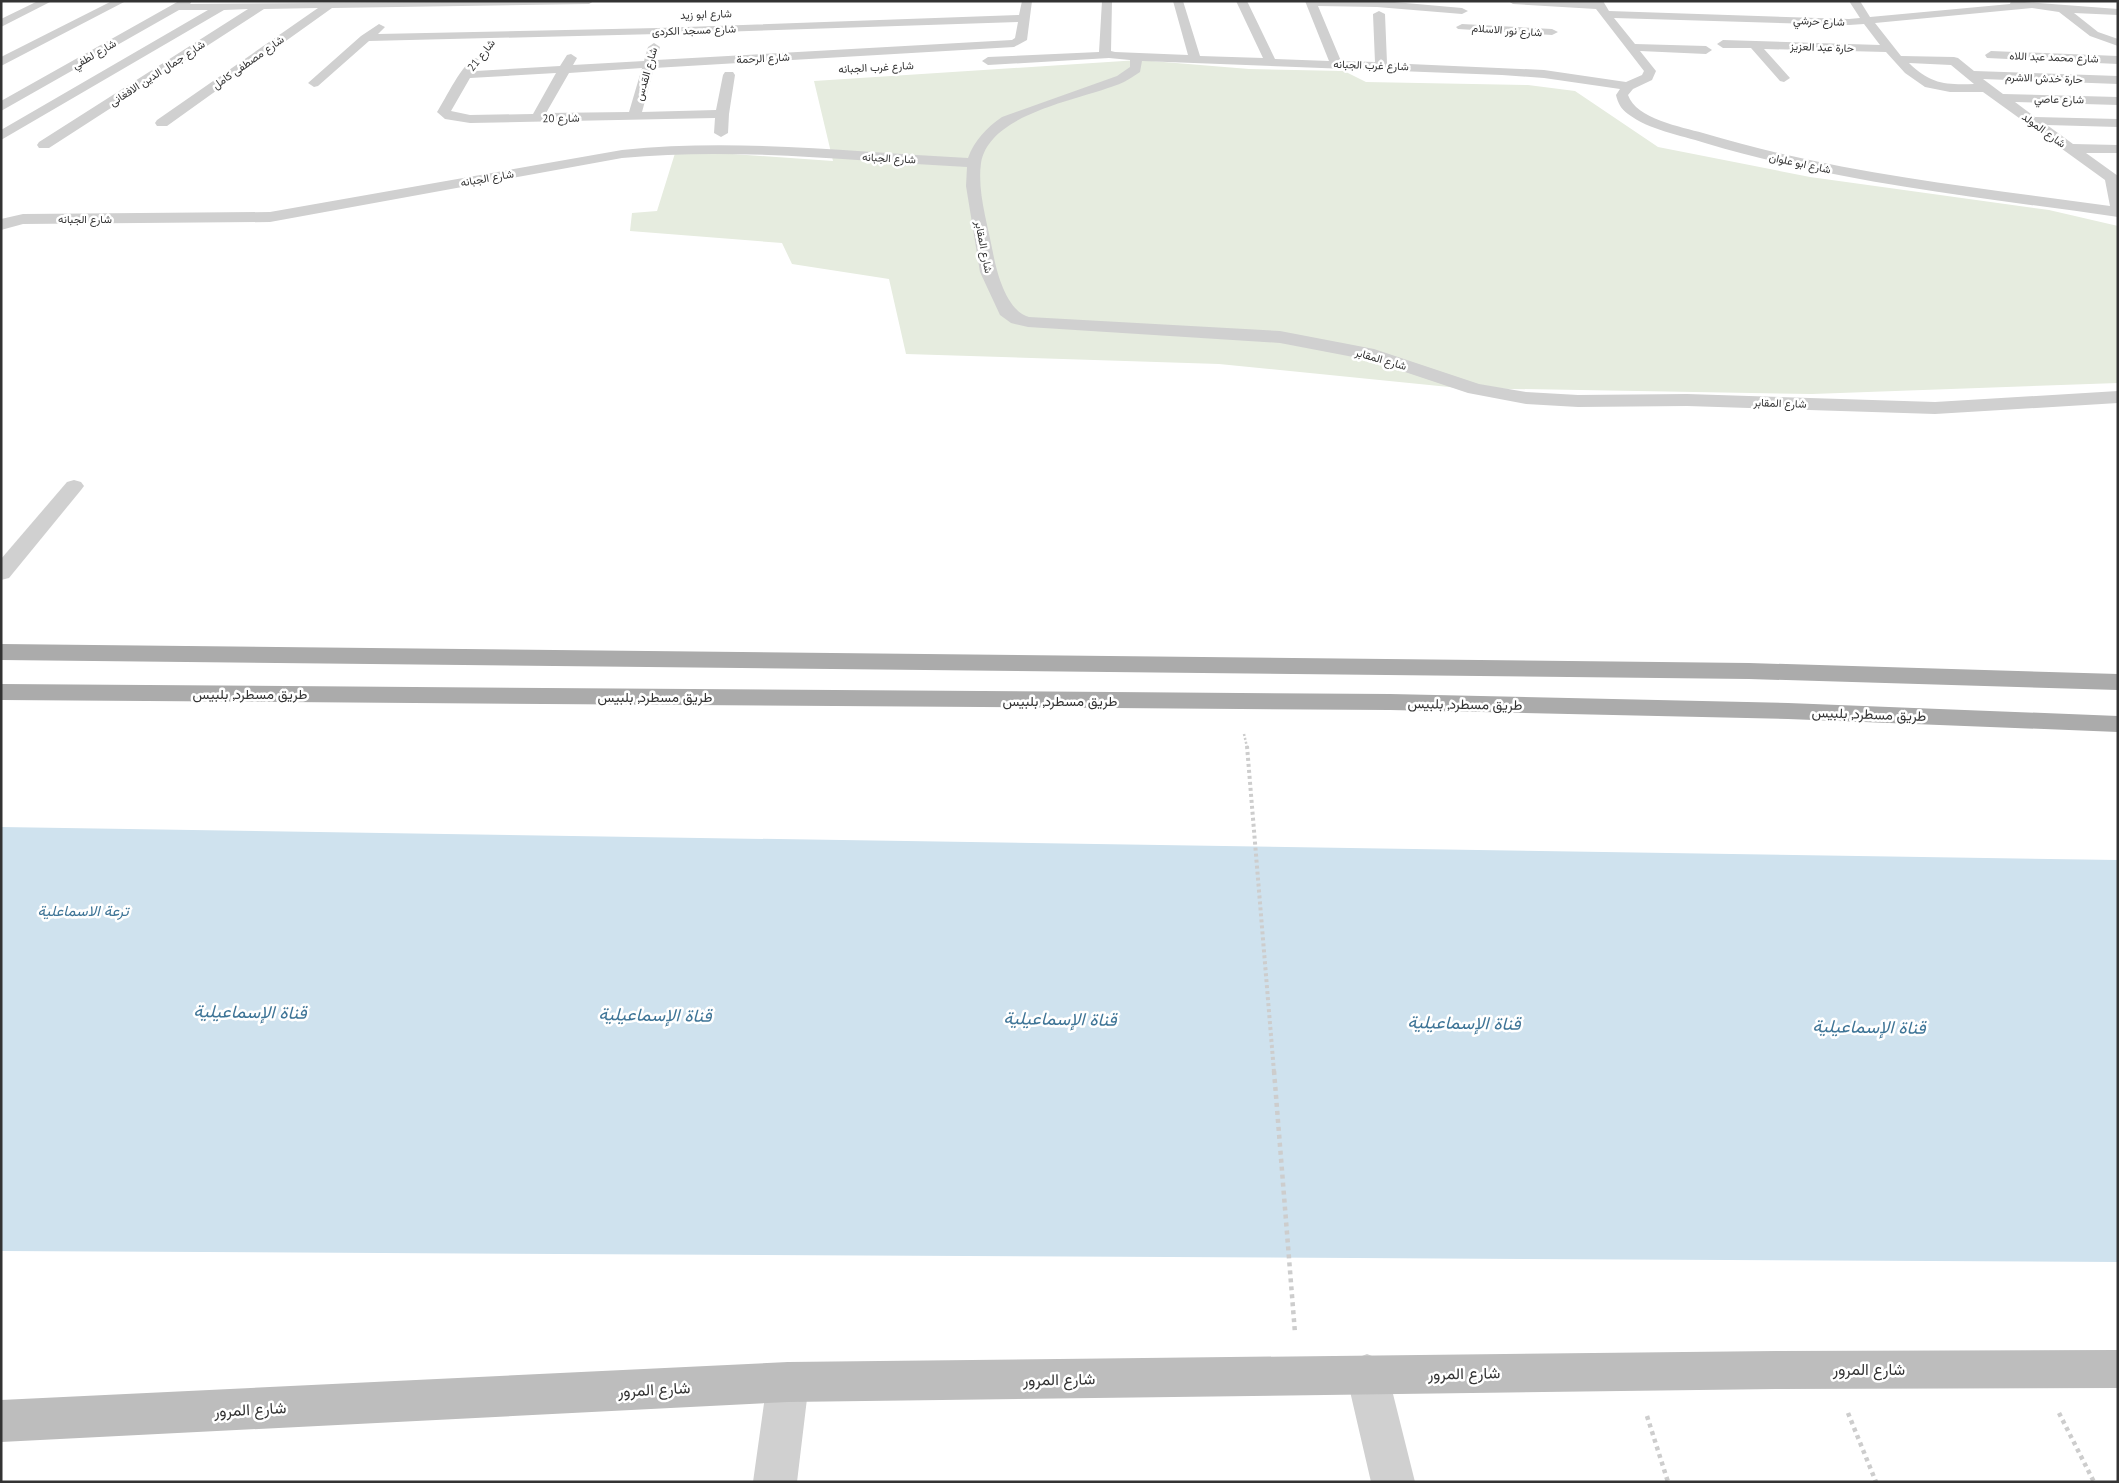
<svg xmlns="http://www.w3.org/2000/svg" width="2119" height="1483" font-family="'PT Sans',Vazirmatn,sans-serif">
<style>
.green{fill:#e6ecdf}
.water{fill:#cfe2ee}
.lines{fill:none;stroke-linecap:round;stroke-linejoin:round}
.path-far2{stroke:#cdcdcd;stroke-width:2.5;stroke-dasharray:2 2;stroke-linecap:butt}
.path-far1{stroke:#cdcdcd;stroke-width:4;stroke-dasharray:3 3;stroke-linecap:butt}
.path{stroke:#cdcdcd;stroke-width:4.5;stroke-dasharray:4 4;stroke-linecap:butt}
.lane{fill:#d0d0d0;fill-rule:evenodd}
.street{fill:#d0d0d0;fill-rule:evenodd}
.secondary{fill:#bdbdbd;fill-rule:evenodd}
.primary{fill:#ababab;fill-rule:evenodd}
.labels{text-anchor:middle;stroke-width:5;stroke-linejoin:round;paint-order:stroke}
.far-street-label{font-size:11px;fill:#333;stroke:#fff}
.street-label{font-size:14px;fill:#333;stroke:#fff}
.water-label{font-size:15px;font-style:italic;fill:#3f7597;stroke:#fff}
.near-street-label{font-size:16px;fill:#333;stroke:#fff}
.near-water-label{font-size:18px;font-style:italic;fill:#3f7597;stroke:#fff}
</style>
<rect width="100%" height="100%" fill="#fff"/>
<!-- green -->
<path class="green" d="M1139 60 1249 69 1344 71 1366 82 1528 85 1575 91 1658 147 1810 177 2049 210 2118 226V383L1812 394 1459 388 1219 364 906 354 889 279 792 264 782 243 630 231 632 213 657 211 676 150 833 161 814 81Z"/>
<!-- water -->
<path class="water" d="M1 827 2118 860V1262L1 1251Z"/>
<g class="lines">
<!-- path-far2 -->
<path class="path-far2" d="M1244 734 1247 747"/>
<!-- path-far1 -->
<path class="path-far1" d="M1247 746 1274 1072"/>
<!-- path -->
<path class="path" d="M1274 1071 1295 1333
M1848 1413 1876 1482
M2059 1413 2094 1482
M1647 1416 1668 1482"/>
<!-- lane -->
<path class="lane" d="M74 480 81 482 84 486 81 490 9 578 1 580V559L67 482Z"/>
<!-- street -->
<path class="street" d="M38 1H52L1 27V19Z
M112 1H126L1 66V57Z
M179 1H192L190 4 594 1 589 4 332 8 167 126H157L155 123 157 120 318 8 264 9 49 148H39L37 145 39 142 248 9 224 10 1 140V130L208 10H179L1 111V101Z
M1022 1H1032L1027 40 1014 47 654 68 642 112 716 110 723 75 725 72H733L735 75 729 114 728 133 721 137 714 133 715 118 470 123 445 119 437 112C445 100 463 61 476 58L482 62 476 71 560 66 567 55 571 54 577 58 573 65 644 61 648 47 654 43 660 47 656 60 1012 40 1015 38 1018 22 658 34 369 41 318 86 314 87 308 83 361 36 379 24 385 27 378 34 658 28 1019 15ZM642 68 629 112 546 113 569 73ZM556 73 533 114 470 115 451 111 470 78Z
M1102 1H1112L1111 51 1115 52 1188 55 1173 1H1183L1200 56 1263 58 1236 1H1247L1275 59 1329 61 1305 1H1383L1462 8 1468 11 1462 14 1377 7 1318 6 1341 61 1375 62 1373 14 1379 11 1385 14 1387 63 1544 70 1626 82 1642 75 1644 71 1596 9 1513 4 1508 1H1603L1609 11 1849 19 1860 18 1849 1H1860L1870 17 2010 4 2011 1 2118 9V15L2074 13 2098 32 2118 39V46L2090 36 2059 12 2032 8 1875 23 1901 56 1954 57 1958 58 1974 71 2118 76V84L1983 79 2003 94 2118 97V105L2015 102 2035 117 2118 119V127L2047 125 2073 144 2118 145V153H2086L2118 176V217C1979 197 1839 183 1705 143 1680 135 1649 130 1628 114 1621 109 1618 103 1616 95L1620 89 1544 78 1502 75 1142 61 1140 72C1135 75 1130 79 1124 82 1084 100 990 111 981 163 977 192 988 225 993 253 997 274 1007 311 1029 317L1280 331 1374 349 1479 384 1526 392 1578 395 1687 394 1935 402 2118 391V403L1935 414 1687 406 1578 407 1526 404 1468 393 1369 360 1280 343 1028 327 1011 323 1000 315 980 272 966 186 967 167C852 161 736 147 622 158L270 222 23 224 1 230V219L23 214 270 212 622 150C737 138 853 152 968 158 974 141 987 127 1002 117L1117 76 1130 67V60L1109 58 988 65 982 61 988 57 1099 52ZM1614 18 1849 25 1864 24 1880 45 1723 40 1717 44 1723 48H1751L1780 81 1784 82 1790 78 1764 49 1886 52 1905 73 1925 87 1950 92H1983L2105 180 2110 206C1973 187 1836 173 1703 133 1682 127 1636 119 1628 95L1633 89 1652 80 1656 71 1640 51 1706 54 1712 50 1706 46 1635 44ZM1909 63 1951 65 1974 84C1946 85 1930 84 1909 63Z
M1462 24 1552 29 1558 32 1552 35 1458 29 1456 27Z
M1991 51 2118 56V64L1987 58 1985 55Z
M1367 1354 1382 1360 1388 1374 1415 1482H1371L1346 1374 1352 1360Z
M788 1362 803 1368 809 1382 797 1482H753L767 1382 773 1368Z"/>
<!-- secondary -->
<path class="secondary" d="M2118 1350V1388L1776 1389 788 1402 1 1442V1400L788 1362 1776 1351Z"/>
<!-- primary -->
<path class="primary" d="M1 644 1749 663 2118 674V690L1749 679 1 660Z
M1 684 1390 694 1788 703 2118 716V732L1788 719 1390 710 1 700Z"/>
</g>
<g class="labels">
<!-- far-street labels -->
<g class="far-street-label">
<text transform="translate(706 14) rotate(-2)" y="4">شارع ابو زيد</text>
<text transform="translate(1819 21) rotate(2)" y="4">شارع حرشي</text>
<text transform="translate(694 30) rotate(-2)" y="4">شارع مسجد الكردى</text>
<text transform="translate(1507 30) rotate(4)" y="4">شارع نور الاسلام</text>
<text transform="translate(1822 47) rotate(2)" y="4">حارة عبد العزيز</text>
<text transform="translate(94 54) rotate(-30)" y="4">شارع لطفي</text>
<text transform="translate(481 55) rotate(-52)" y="4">شارع 21</text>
<text transform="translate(2054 57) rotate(2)" y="4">شارع محمد عبد اللاه</text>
<text transform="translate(763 58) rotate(-3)" y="4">شارع الرحمة</text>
<text transform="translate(248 62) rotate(-35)" y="4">شارع مصطفى كامل</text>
<text transform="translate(1371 65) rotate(2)" y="4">شارع غرب الجبانه</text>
<text transform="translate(876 67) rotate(-3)" y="4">شارع غرب الجبانه</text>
<text transform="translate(157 73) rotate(-33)" y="4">شارع جمال الدين الافغانى</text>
<text transform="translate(646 74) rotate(-74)" y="4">شارع القدس</text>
<text transform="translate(2044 78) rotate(2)" y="4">حارة خدش الاشرم</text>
<text transform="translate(2059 99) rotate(1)" y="4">شارع عاصي</text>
<text transform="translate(561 118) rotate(-1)" y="4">شارع 20</text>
<text transform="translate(2044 130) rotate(36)" y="4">شارع المولد</text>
<text transform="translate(889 158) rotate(3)" y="4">شارع الجبانه</text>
<text transform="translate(1800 163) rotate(12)" y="4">شارع ابو علوان</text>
<text transform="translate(487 178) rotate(-10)" y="4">شارع الجبانه</text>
<text x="85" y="223">شارع الجبانه</text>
<text transform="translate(984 247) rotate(79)" y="4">شارع المقابر</text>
<text transform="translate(1381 359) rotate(16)" y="4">شارع المقابر</text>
<text transform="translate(1780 403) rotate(2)" y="4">شارع المقابر</text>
</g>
<!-- street labels -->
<g class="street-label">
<text x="250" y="699">طريق مسطرد, بلبيس</text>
<text x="655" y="702">طريق مسطرد, بلبيس</text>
<text x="1060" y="706">طريق مسطرد, بلبيس</text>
<text transform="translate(1465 704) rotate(1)" y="5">طريق مسطرد, بلبيس</text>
<text transform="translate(1869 714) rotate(2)" y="5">طريق مسطرد, بلبيس</text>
</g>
<!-- water labels -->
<g class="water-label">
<text x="83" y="916">ترعة الاسماعلية</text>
</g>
<!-- near-street labels -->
<g class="near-street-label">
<text x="1869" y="1375">شارع المرور</text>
<text transform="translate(1464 1373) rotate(-1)" y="6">شارع المرور</text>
<text transform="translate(1059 1379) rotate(-1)" y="6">شارع المرور</text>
<text transform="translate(654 1389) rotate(-3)" y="6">شارع المرور</text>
<text transform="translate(250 1409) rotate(-3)" y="6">شارع المرور</text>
</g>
<!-- near-water labels -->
<g class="near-water-label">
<text transform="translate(250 1012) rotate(1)" y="6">قناة الإسماعيلية</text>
<text transform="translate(655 1015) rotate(1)" y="6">قناة الإسماعيلية</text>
<text transform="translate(1060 1019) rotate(1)" y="6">قناة الإسماعيلية</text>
<text transform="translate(1464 1023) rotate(1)" y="6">قناة الإسماعيلية</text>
<text transform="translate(1869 1027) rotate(1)" y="6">قناة الإسماعيلية</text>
</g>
</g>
<!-- border -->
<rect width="2119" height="1483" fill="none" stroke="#333333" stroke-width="5"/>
</svg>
